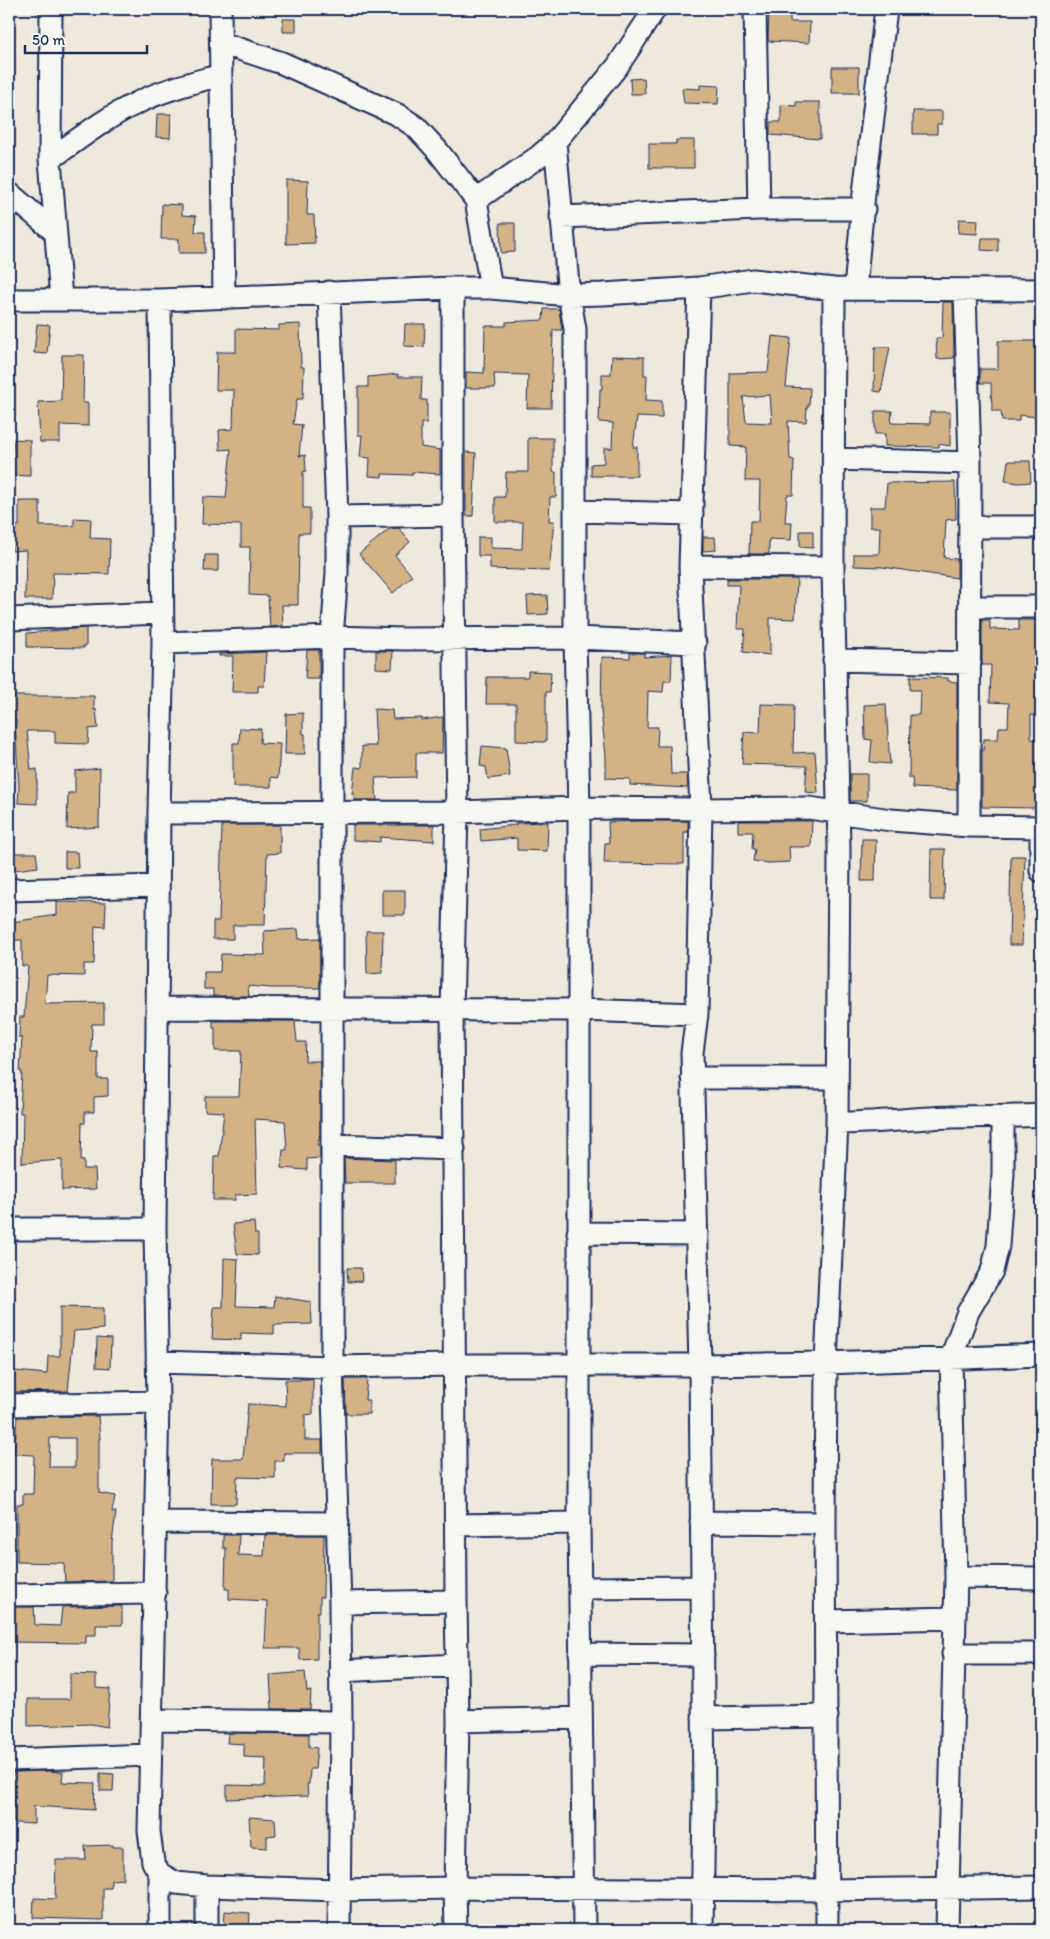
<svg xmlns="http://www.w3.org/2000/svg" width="1050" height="1939" font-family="Itim,sans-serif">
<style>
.building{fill:#d3b286;stroke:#1b2f5e;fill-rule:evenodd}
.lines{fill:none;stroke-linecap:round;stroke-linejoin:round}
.minor-casing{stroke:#1b2f5e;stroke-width:25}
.minor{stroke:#f6f6f2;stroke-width:21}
</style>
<rect width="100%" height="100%" fill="#efe8dc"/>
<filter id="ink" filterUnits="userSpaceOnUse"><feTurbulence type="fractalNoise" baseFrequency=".02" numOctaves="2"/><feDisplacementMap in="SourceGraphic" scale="10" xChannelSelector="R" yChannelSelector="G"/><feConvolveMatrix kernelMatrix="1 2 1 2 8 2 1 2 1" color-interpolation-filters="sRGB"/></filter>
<g filter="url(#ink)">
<!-- building -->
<path class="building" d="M769 9 790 10V22H810L809 43 768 41Z
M283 19H296V32H283Z
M832 67H859V93H832Z
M644 78 645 94H631L630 79Z
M700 85 719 86 718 104 684 103 682 88 700 89Z
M796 102H820V139L770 135V122H781V105L796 106Z
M913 111H942V124H937V134H913Z
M157 114H171L170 138 156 137Z
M676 140H694V168H649V144H676Z
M286 180 308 181 307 215H314L315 243 286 244Z
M162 204 182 205V215L196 216 195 232H205V253H179V239H161Z
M959 219 978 220 977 234 958 233Z
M500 223H515V252L501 253Z
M982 238H998V251L981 250Z
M943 302H953L954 358 937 359 936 338H942Z
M544 309H559L562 330H553L551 408H527L528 375 494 374 495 388H466V372L484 373 485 326H506V322L543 320Z
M37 324 50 325 47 354 34 353Z
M300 324 301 367H304L303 399H297L293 424 302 425 299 456 305 455 306 471 303 472V508H310V533H299L298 605H282L283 626 270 627 268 596 249 595 250 547H241V525L202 524 203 497 226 498 231 449 220 450 219 430 233 429 234 390H216L217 352H236V329L279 330V325Z
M405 324H425L424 347 404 346Z
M772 336 791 338 786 387 810 388 809 406H807L806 422 788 421 790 459 794 460 793 495H787L785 522H792L791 540 769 539V554H749L750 521H759L760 481H745L746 447 730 446V373L768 372ZM770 395 772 423 746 422 743 397Z
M998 341H1041V374L1037 417 1019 415V421H1002L1001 411H992L991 383H980V369H998Z
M875 347H890L881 392 874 391Z
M62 355H84L83 403H88V426L60 425V442H40L38 402 61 401Z
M612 356 644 357V375H647L646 400 662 401V418L637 417 633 447H637V476H591V464L604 463V448H612L613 423 599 422 600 389H602V374H611Z
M398 374V377H422L421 400H427V423H421V447L440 450V474L412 472V475L382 474V477L369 476 370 458 360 457 362 435H358V387H368V377Z
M875 411H892L891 423 930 424V412H950V446L939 444V447L885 446V434H875Z
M528 438H553V472H556V497H550L549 521H554L549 571 490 569V556H478V537H491V548L522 549 523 522H495V497H505L506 472H528Z
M14 439 30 440V476L11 475Z
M466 452 476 453 473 516H466Z
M1008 461H1030L1031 482 1019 483 1005 481Z
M955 482 956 519 946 520 944 558 957 559V578L883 567 854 566V554H879L880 527H870V507H885L887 483Z
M19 501H40V526H74V518L91 519 90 538 110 539 109 574 53 573 52 599H25L26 550 12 551 11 542V525L19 526Z
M399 528 410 542 395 555 412 576 393 593 359 554 389 529Z
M800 531H813V548L800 547Z
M703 537H715L716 550 703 551Z
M205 555H218V571H204Z
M727 579H797L795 619 770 618V655L743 652 745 629H737L739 585H727Z
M547 595 548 614 528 615 527 596Z
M982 620H990V629L1019 630V620H1041V715H1031V739L1041 740 1037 808 982 807V750L983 751 984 739H998L999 727H1008L1009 703 990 702 991 665H982Z
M86 628V646H83L84 648 27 647V633Z
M307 650H319V679H305Z
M376 651H393L392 669 376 668Z
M266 652 264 686H258V692H232L233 656H219V654Z
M630 653H644V657L672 655 671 681H664L663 692 648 691 647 727H658L657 746H670L671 774H687L688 788 630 785V779L606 778V756L601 711 602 657 630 658Z
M528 671 551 672 550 692H546V741L544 742 516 741V704H486L487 677H528Z
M910 677 948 678V681L957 682V790L913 788 912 778H909L910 715H919L920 690H910Z
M9 696H94V710L96 709 98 728 89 729 88 744 55 743V731H27L31 770 37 769V804L18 803 19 787 15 725H16V720L9 721Z
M761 704 794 705 793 753 815 752 818 793 805 792 807 766 742 764 744 732 760 733Z
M886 704 887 721 890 764 870 762 872 740 865 739 864 705Z
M374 709 392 710 393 719 422 718V720L443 717 442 753H416V777L375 778 377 800H354V794H352L355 767 362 768V746H376Z
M303 713V734H305V754H285L286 714Z
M240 728 261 729 260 743 280 744 278 778 271 777V787H233V743H239Z
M482 746 506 748 510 776 488 779 486 767 480 766Z
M100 768 99 827 67 829 68 793H75V771Z
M850 774H867V801H850Z
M640 821H688V832H684V864L604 863 605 843H609L608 822Z
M738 821H812L811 847H789L790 862 768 863 753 861 755 849H752L753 832H738Z
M548 822 547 851 517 850V838L481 841 480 829 516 825V823Z
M222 825H280V853L267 854 265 925H233V939H213V921H219Z
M353 825H434V841L380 837V842L353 840Z
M862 839H876L875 881H861Z
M931 849H945L944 900H930Z
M65 852H77L78 868H65Z
M13 853H36L38 867 15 870Z
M1011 856H1025L1022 945H1009Z
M382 890H405V915H382Z
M57 902 106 903 105 927 95 926 94 964H84V976L47 975 45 1004 104 1003V1024H92L91 1052H98V1079H108V1096L94 1097V1112H85V1123H82L81 1161H84V1169H95L96 1189 62 1190V1160L22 1163 23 1113H20L22 1072H20L22 1038H19L20 1017H24L28 966H22V940H12V922L57 915Z
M298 929 299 939 320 938V988H271L248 986 249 996H213V989H204V972H220L221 954 265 955 264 931Z
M366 931H383L382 973 367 974Z
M213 1021H295L297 1042H306L305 1061H320V1134L317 1145H320V1158L307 1159V1170L281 1168 283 1150H287L285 1121 255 1119 257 1194 235 1195V1200H213L214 1156H219L224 1112 205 1111V1096H239L241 1051H215V1028H213Z
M344 1158 395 1160V1183H345Z
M254 1222 255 1234H258V1255L237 1254 233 1224Z
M224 1258 238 1259 236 1306 274 1307 275 1296 311 1302 312 1324 274 1325V1334L241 1333V1340L212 1339 214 1307H223Z
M347 1268H361L362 1281 348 1282Z
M60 1307 103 1308V1329L74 1331 68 1391 13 1392 15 1371 47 1374 48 1356H60Z
M97 1338 111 1339 110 1368 96 1367Z
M300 1379H313V1414L305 1415V1440H322V1453H284V1461H275V1478L237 1477 236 1504H211L212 1459H243L248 1404 286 1406 285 1380H300Z
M345 1379H367L365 1400H369V1414H346Z
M98 1416 100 1439H99V1493L115 1496 112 1512H116L112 1542V1581L65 1582 64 1563 17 1562V1504H23V1494H33L34 1455 14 1454 17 1417ZM50 1438H75V1467H49Z
M223 1535H239L238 1555 264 1556 265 1535H324L323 1597H320V1612H317V1659L300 1660 299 1648H265L267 1601 229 1599V1589H225L226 1548H223Z
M122 1606V1625H96V1635H86V1643L9 1642V1622H13V1607H34L35 1625 60 1626 62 1607Z
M305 1672 307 1692 311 1691 310 1709H272L270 1675Z
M70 1674 96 1675V1688L110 1689 107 1727 91 1724 28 1726V1699H70Z
M228 1733 309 1734V1747L317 1748 315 1769H310L309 1784H307L308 1796 227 1799V1785L265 1786 266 1758 244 1757V1744L227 1743Z
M48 1771 63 1772 62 1782 95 1783 94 1810 34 1806V1824L14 1823V1799L10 1798 13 1772Z
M100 1773 114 1774 113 1791H100Z
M249 1817 275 1819 276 1835 267 1836V1848L251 1847Z
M113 1845V1847H123V1879L111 1880V1888H103V1920L33 1918 34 1898 55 1899 56 1860H86L85 1846Z
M225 1911 250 1913 249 1930 224 1928Z"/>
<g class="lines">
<!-- minor casing -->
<g class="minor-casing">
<path id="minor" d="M51 9 50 159 61 299
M220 9 224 298
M755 9 759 209
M221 43 282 63 398 115 416 127 437 150 476 200 491 288
M555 142 569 295 575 329V638L579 808V1523L584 1930
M50 159C78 140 105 118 135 104 162 90 192 83 220 75
M9 193 55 232
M476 200 538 157 555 142 617 67 655 9
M561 217 759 209H864
M453 288V515L457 812 452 1011 456 1601 458 1721 455 1888 456 1930
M699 288 690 566 701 809 697 1014 692 1053 700 1365 704 1802 702 1930
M855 289 864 193 886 9
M965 290 970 463 969 826
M329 292 337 517V573L332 637V1367L340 1603 341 1722 339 1930
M9 300H160L453 288H491L569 295 603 294 699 288 753 280 834 289 1041 290
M160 300 163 643 159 813 155 1229 158 1402 149 1831 153 1862 160 1874 176 1883 207 1886 339 1890 455 1888 827 1890 1041 1887
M834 459 970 463
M576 511 692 514
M337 517 453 515
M970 527H1041
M690 566 833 567
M970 607H1041
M9 619 162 613
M163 643 332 637 404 639 575 638 695 643
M834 660 970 663
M159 813 457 812 579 808 701 809 809 808 891 820 969 826 1041 827
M1041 827V871
M9 890 158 886
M158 1008 579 1010 697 1014
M692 1078H837
M837 1123C876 1123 914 1118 952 1117 982 1116 1012 1117 1041 1115
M333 1145 454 1149
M9 1229H155
M578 1233 697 1234
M157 1362 332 1367 456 1365H700L826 1363 1041 1355
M9 1405 158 1402
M157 1522 338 1523
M701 1522 825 1523
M456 1525 579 1523
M956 1577 1041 1578
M580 1588 702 1587
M9 1595 155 1593
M340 1603 456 1601
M827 1621 955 1618
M580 1654 703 1655
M953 1654H1041
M340 1671 456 1665
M703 1718 827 1716
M151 1720 341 1722
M458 1721 581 1718
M9 1760 150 1755
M160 1874V1930
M207 1930V1886
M827 1930 825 1523 826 1363 837 1123 839 849 833 567 834 289
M947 1930 956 1577 951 1358 968 1312 992 1271 998 1246 1003 1173V1117"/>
</g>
<!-- minor -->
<use href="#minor" class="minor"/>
</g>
</g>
<!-- margin -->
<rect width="1050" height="1939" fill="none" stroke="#f6f6f2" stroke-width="30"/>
<rect x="15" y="15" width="1020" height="1909" fill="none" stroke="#1b2f5e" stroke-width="2" filter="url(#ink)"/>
<!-- scale -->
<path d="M25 45v8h122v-8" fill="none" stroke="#1b2f5e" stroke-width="2.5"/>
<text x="32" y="45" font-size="15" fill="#1b2f5e" stroke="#f6f6f2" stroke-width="4" paint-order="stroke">50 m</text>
</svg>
